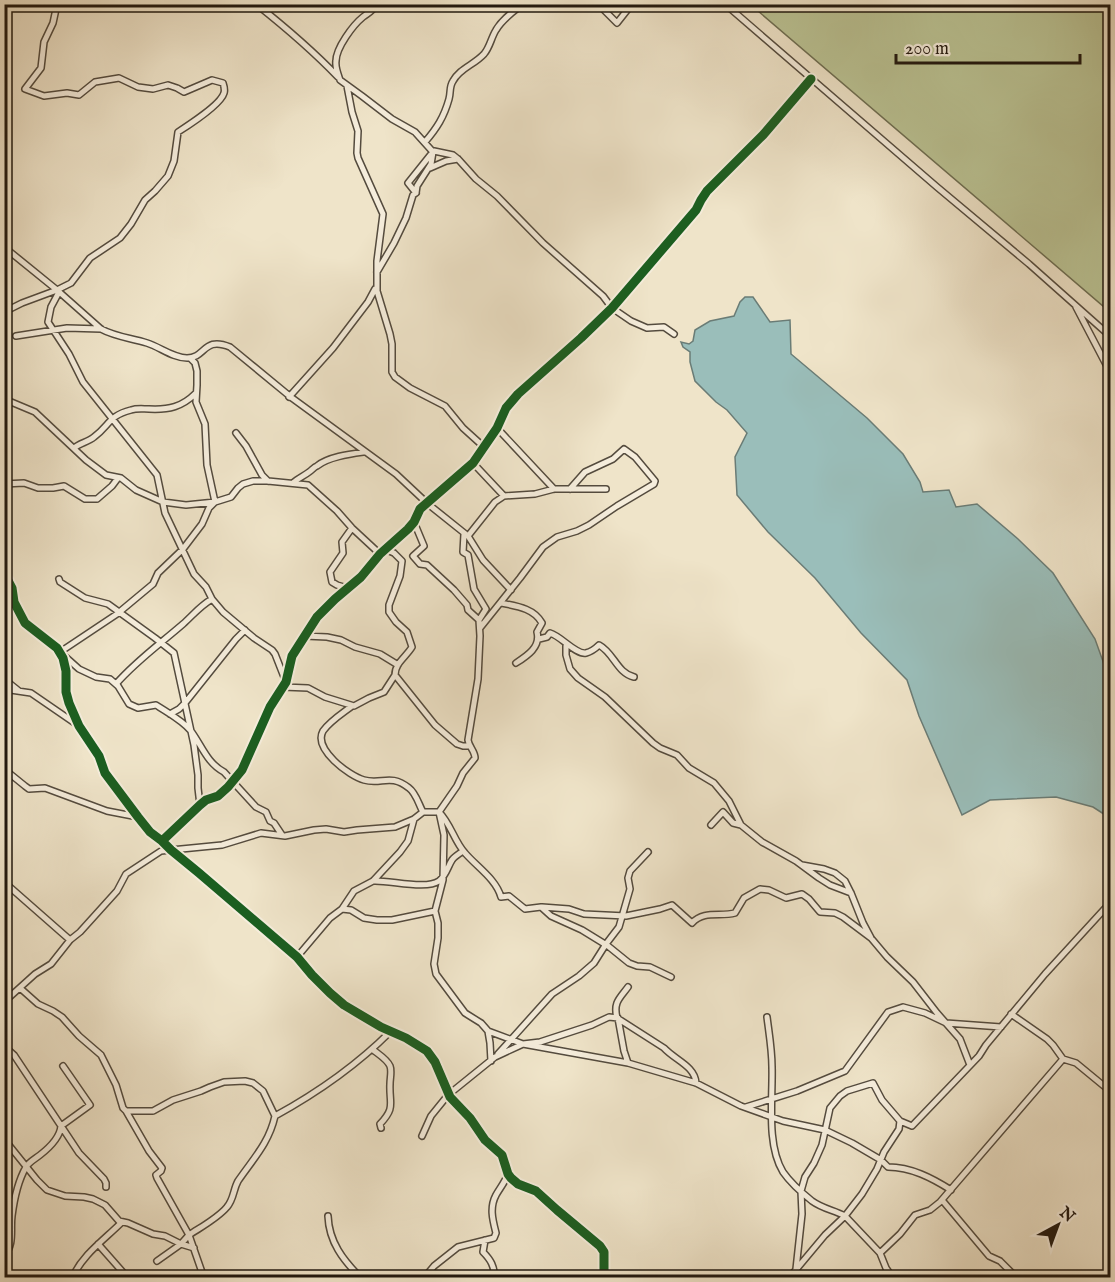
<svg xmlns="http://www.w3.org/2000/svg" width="1115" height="1282" font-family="'IM FELL English',serif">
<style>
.green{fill:#bbc495;stroke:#6e6e52;stroke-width:1.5}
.water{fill:#9abeba;stroke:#6a7c76;stroke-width:1.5}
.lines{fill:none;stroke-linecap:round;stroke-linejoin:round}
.minor-casing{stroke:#544b3e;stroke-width:8}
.minor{stroke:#f5eddc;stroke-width:5}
.cycleway-casing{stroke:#f5eddc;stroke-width:13}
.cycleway{stroke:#1b5e20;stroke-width:9}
</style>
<rect width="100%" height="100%" fill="#efe4c9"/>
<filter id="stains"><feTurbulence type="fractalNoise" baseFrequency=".00333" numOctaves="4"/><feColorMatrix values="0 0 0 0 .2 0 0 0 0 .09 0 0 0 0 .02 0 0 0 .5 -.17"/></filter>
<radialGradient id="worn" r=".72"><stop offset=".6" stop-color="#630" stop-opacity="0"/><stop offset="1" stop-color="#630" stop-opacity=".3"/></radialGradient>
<!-- green -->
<path class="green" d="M751 5H1110V312Z"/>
<!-- water -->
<path class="water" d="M745 297H753L770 322 790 320 791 354 867 418 903 454 920 482 923 492 949 490 956 507 977 504 1018 539 1053 573 1095 639 1110 681V818L1093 807 1056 797 990 800 962 815 919 716 907 680 861 633 815 578 768 532 737 495 735 457 747 433 727 410 716 402 695 381 690 362V352L683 347 681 342 689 344 693 341 695 330 710 321 734 316 740 302Z"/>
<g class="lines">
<!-- minor casing -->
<g class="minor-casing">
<path id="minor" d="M256 4C285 27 313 51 338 77
M377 4C373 11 368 13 363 17 353 25 336 48 336 61 335 67 338 74 340 80L362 96 392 119 415 132 433 152 434 151 453 155 458 159 476 179 497 196 543 243 603 296 612 308 631 321 647 328 664 327 674 334
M598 4 617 23 632 4
M725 4 937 187 1029 264 1110 336
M347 86 352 112 358 131 357 153 358 158 383 214 377 261V291L390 334 392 344V372L395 377 410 388 445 406 463 428 484 447
M425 142C437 128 444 117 449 99 451 92 449 87 453 81 460 68 474 65 484 54 490 47 491 38 496 30 502 19 514 11 523 4
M430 168 446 161 458 159
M416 193 408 183 432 153
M4 247 57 290 101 329C116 337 131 338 147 343 160 347 173 358 187 358 206 358 203 336 230 347L292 398 396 474 428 504 468 536 483 560 511 590
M377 272 394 243 406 218 413 195 416 193 417 186 431 164 433 152
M59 292 51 307 48 322 69 354 83 382 157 475 165 513 194 574 206 587 212 599 223 612 254 638 272 650 275 654 286 682
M1076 307 1110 372
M4 312 22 303 57 290 71 283 90 258 120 238 131 224 145 200 155 191 168 176 174 161 178 132C189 125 221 104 224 93 225 90 224 86 223 83L212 80 184 92 177 88 168 85 153 89 138 87 119 78 95 82 79 95 67 93 44 96 25 89 41 68 44 42 53 23 56 9 55 4
M16 336 67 328 101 329
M289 397 333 348 368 302 375 289
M4 399 35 412 86 460 106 475 121 478 136 490 163 502 186 505 215 502 207 465 205 424 196 402 197 385V371L195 363 190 358
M497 428 554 489
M236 433 246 446 262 475 268 481
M74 448C80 443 88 442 94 437 110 425 108 416 131 410 137 408 143 409 149 409 169 410 182 407 196 393
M473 463 504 496
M293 483C298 478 304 476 309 472 312 470 314 467 317 466 328 457 350 454 364 452
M4 484 24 483 38 488H53L64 486 85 499H97L112 486 118 478
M414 522 424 546 413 556 420 564 427 565 454 590 467 605 468 610 479 620
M464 534 463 552 468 555 474 589 486 609 479 620 480 636 478 679 468 740C469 747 475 751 475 758L463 773 457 786 439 812 444 835 443 880 435 911 438 923V938L434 964 436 974 465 1013 481 1023 488 1031 490 1043 491 1061
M468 536 495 502 504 496 535 494 554 489H606
M383 553 387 550 394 553 402 561 400 576 389 605V612L396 622 407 632 412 647C406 657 395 663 395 675L435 725 457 744 463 746H469
M4 573 12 588 14 602 25 623 57 648 63 658 66 671V692L69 703 79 726 99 756 105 773 138 817 150 832 162 841 171 850 199 873 297 957 312 975 330 993 344 1005 381 1027 406 1038 427 1051 435 1062 450 1097 470 1118 485 1140 502 1155 508 1174 511 1178 518 1184 536 1191 557 1210 600 1246 604 1252V1278
M59 579 60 582 85 598 108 604 155 638 174 653 194 745 198 775V788L200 805
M347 588 337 585 332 582 330 572 343 553 342 542 352 528
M501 603C516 606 534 608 542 623L537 632C541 647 527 656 516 663
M480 628 520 578 543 547 557 537 577 531 589 525 617 506 654 484 655 481 635 457 624 449 613 459 585 472 570 489
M305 636 327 637 341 640 355 647 380 654 398 665
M539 639 547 637 550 633C561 636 576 655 586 653 590 652 596 648 599 645 614 653 617 673 634 677
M567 644 566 646V655L570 669 578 678 605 697 653 743 660 748 677 755 689 768 714 783 729 801 741 825
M4 679 19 691
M116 684C136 661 160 644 183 624 193 615 200 606 212 599
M283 687 308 688 325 697 354 706 369 698 384 692 395 675
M4 689 31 693 79 726
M352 706C343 713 330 721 323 731 313 749 349 776 364 780 382 785 390 773 409 788 416 793 419 805 423 812
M170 714 179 709 185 703 236 639 245 630
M4 769 25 786 29 789 45 788 107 811 138 817
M711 825 723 812 733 823 741 825 762 842 796 861 819 878 830 885 851 893
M282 835 274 823 270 821 266 812 256 807 224 772C207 763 202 746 191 731 182 720 168 713 156 705L138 708 129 704 118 686 110 679 96 677 79 669 60 652 117 614 153 584 158 573 183 549 202 524 209 508 215 502 231 497 238 488 243 484 253 481H268L308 485 337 511 352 528 380 554
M162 841 200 805 206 800 218 796 228 787 242 770 270 707 286 682 292 656 317 617 335 599 361 577 380 554 408 529 414 522 420 509 473 463 497 428 506 408 518 394 581 338 612 308 696 210 701 200 707 191 763 135 811 79
M802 865 824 869 835 873 845 881 851 893 863 923 871 938 887 957 913 982 937 1013 960 1039 970 1065
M373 881C390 880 426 890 439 881 446 876 448 866 452 860 455 856 459 854 463 851
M4 882 70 940
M542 907 569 909 584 914 626 916 660 909 672 905 692 923C704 910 720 917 735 913L744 898 760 889 769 890 786 898 802 894 809 899 820 912 835 913 843 917 871 938
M342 909 351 910 364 918 377 920H392L435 911
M297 957 330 918 342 909 354 891 373 881 400 852 408 841 414 819
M628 987C620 998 613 1002 617 1018L664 1048C675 1060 695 1066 696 1083
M20 988 38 1004 53 1011 62 1017 79 1036 101 1055 116 1085 123 1108 126 1111H153L173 1100 201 1091 210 1087 224 1082 245 1081 253 1083 263 1091 275 1116
M4 1002 35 974 51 964 70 940 80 932 117 891 126 874 161 851 222 845 261 833 285 836 314 830 326 829 344 832 357 830 395 827 414 819 423 812H439C451 824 454 841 465 853 477 867 496 879 501 897L509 896 525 909 541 907 551 916 582 930 608 946 629 963 637 966 650 967 671 977
M1011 1014 1047 1039 1053 1045 1063 1059 1076 1063 1110 1091
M767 1017C769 1033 772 1050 772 1067 773 1098 766 1144 783 1172 790 1182 802 1193 812 1201 823 1209 834 1210 845 1216L825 1235 789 1278
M488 1031 523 1044 540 1042 592 1025 609 1017 618 1018 624 1051 628 1063
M4 1046 14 1055 79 1153 104 1179 106 1183V1187
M372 1049C378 1054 387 1059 390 1066 392 1071 390 1078 390 1084 389 1104 396 1107 380 1124L381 1128
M498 1054 552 994 579 976 594 963 606 944 619 927 630 889 628 878 630 871 648 852
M746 1107 797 1091 845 1071 888 1012 903 1007 925 1013 946 1023 1001 1027
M900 1121 912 1126 979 1056 986 1045 1045 974 1110 903
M422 1136 431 1116 448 1095 495 1057 523 1044 628 1063 696 1083 741 1106 783 1121 825 1130 852 1143 881 1160 888 1167C911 1167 932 1178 951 1190
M4 1139 37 1180 47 1190 65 1196 84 1197 93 1199 105 1205 119 1221 128 1223 153 1234 165 1236 181 1244 189 1235 157 1178 156 1175 161 1171 162 1168 149 1151 126 1111
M942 1200 989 1256 1000 1261 1017 1278
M328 1216C329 1242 343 1260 361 1278
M485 1240 483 1252C491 1260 494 1266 495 1278
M98 1244 128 1278
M880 1253 900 1234 915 1215 930 1210 940 1202 1063 1059
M4 1256C15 1244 10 1230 12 1216 14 1200 18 1181 26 1167 29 1162 35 1159 40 1155 49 1148 60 1137 61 1126L90 1105 63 1066
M157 1261 181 1244 194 1248
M796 1269 802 1214 801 1191 805 1177 814 1163 822 1145 830 1108 840 1096 847 1091 873 1083 882 1100 900 1121 899 1129 884 1152 877 1169 862 1194 845 1216 880 1253 886 1268 893 1278
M4 1271 6 1278
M72 1278C83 1254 104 1240 122 1222
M204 1278 189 1235C201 1227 218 1218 227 1207 234 1199 233 1190 238 1181 253 1159 269 1143 275 1116 317 1093 357 1065 391 1031
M424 1278 434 1266 458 1247 494 1238 496 1233C493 1221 489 1208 496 1195 500 1188 505 1182 508 1174"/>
</g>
<!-- minor -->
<use href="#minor" class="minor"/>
<!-- cycleway casing -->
<g class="cycleway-casing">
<path id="cycleway" d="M4 573 12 588 14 602 25 623 57 648 63 658 66 671V692L69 703 79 726 99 756 105 773 138 817 150 832 162 841 171 850 199 873 297 957 312 975 330 993 344 1005 381 1027 406 1038 427 1051 435 1062 450 1097 470 1118 485 1140 502 1155 508 1174 511 1178 518 1184 536 1191 557 1210 600 1246 604 1252V1278
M162 841 200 805 206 800 218 796 228 787 242 770 270 707 286 682 292 656 317 617 335 599 361 577 380 554 408 529 414 522 420 509 473 463 497 428 506 408 518 394 581 338 612 308 696 210 701 200 707 191 763 135 811 79"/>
</g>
<!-- cycleway -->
<use href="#cycleway" class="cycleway"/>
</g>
<!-- margin -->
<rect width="1115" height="1282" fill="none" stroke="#efe4c9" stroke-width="24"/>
<rect x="6" y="6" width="1103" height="1270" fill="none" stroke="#21180f" stroke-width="3"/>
<rect x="12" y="12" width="1091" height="1258" fill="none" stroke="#21180f" stroke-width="1.5"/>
<!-- north arrow -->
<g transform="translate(1058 1225) rotate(41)" stroke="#f5eddc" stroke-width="4.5" paint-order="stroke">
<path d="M0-4.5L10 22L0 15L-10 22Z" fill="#21180f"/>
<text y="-9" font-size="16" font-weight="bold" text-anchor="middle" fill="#21180f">N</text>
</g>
<!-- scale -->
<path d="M896 54v9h184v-9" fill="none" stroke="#21180f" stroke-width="3"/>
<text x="905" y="54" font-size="18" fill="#21180f" stroke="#f5eddc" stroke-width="4.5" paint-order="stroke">200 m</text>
<rect width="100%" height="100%" filter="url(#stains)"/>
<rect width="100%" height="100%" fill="url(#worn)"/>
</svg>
